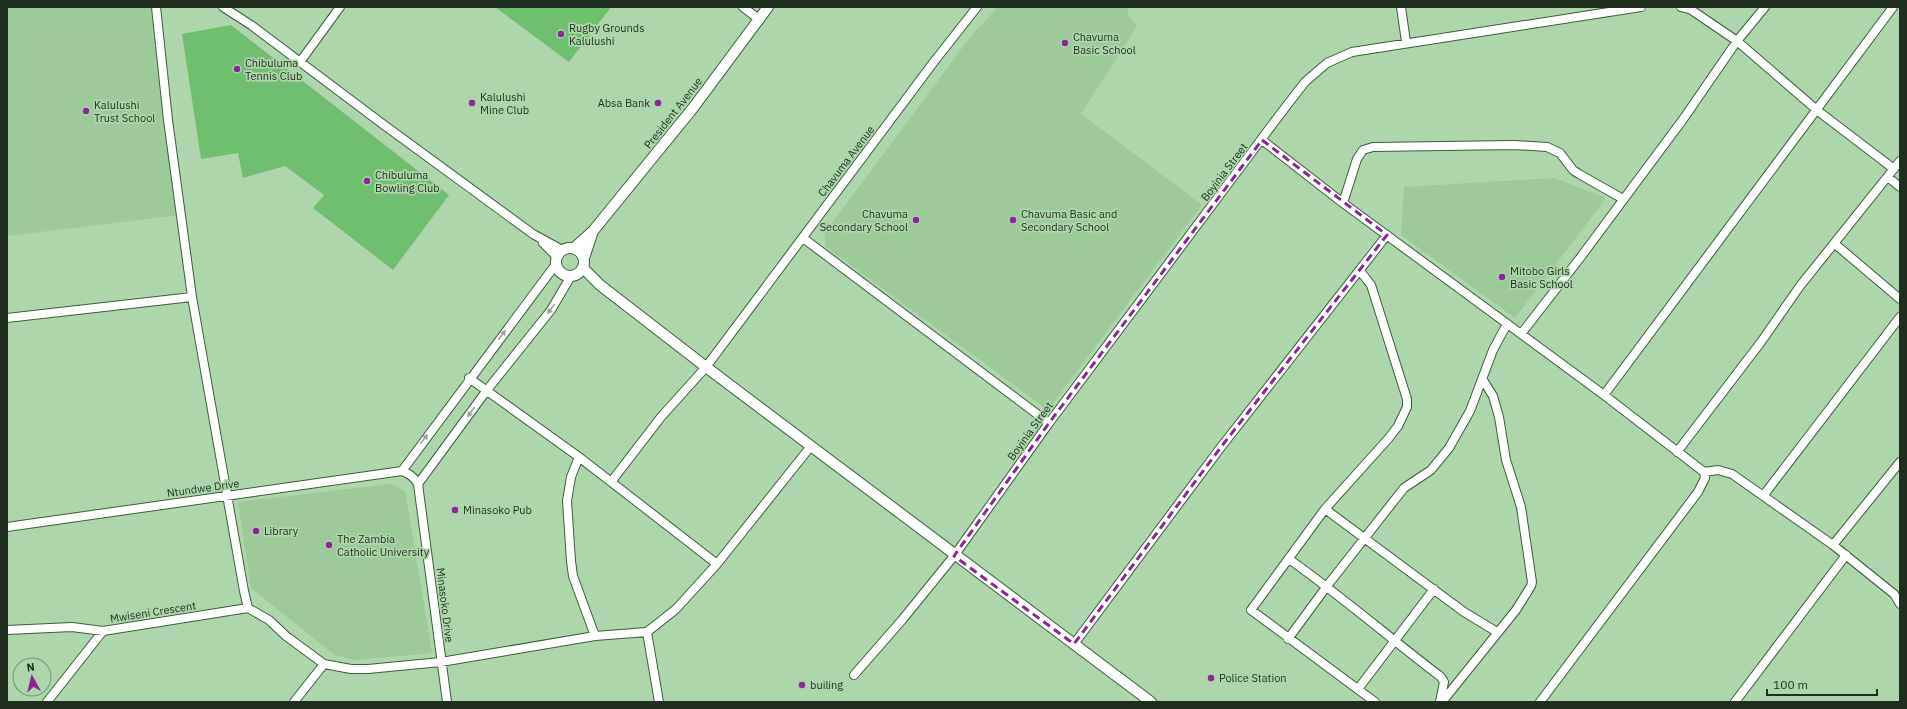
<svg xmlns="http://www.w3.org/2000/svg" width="1907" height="709" font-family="'IBM Plex Sans',sans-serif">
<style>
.built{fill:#9dc99b}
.green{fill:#6fc06e}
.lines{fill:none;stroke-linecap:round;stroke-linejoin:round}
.minor-casing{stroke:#3c5e3b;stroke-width:10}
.tertiary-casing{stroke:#3c5e3b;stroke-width:12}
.minor{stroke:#fff;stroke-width:8}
.tertiary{stroke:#fff;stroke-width:10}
.oneway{fill:#9aa19a}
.marked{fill:none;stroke:#882993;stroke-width:3;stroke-dasharray:8 5;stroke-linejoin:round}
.poi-dot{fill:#882993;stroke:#aed5ac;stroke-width:1.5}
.labels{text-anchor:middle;stroke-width:3.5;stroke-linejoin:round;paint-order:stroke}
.poi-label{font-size:11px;fill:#1f2e1e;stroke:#aed5ac;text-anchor:start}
.street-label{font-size:11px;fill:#1f2e1e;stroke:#aed5ac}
</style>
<rect width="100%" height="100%" fill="#aed5ac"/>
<!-- built -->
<path class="built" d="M7 7H151L180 215 7 236Z
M998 7H1127L1129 17 1137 26 1081 114 1202 205 1048 410 826 247 824 234 971 36Z
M1554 178 1606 198 1515 318 1401 235 1404 187Z
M391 484 405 491 432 653 356 660 336 656 251 588 238 502Z"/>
<!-- green -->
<path class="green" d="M495 7H611L569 62Z
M231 25 449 195 393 270 313 208 324 195 285 166 243 178 238 153 201 159 182 34Z"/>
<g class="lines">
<!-- minor casing -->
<g class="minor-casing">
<path id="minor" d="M156 7 168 120 192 297 244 591 248 608 269 620 286 636 324 664 351 669H368L441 662 595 636 647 632
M223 7 251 25 384 125 533 234 562 250
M743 7 760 20
M1401 7 1406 42
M1681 7 1690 9 1737 41 1818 111 1894 169
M300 62 340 7
M1262 140 1343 203 1604 395 1704 472 1705 478 1698 492 1540 702
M1888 177 1900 187
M1343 203 1357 159 1363 150 1373 147 1514 145 1547 147 1560 153 1573 170 1579 174 1623 199
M803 238 1049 423
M543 243 557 257
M1835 244 1900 299
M1360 271 1371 285 1407 399V407L1398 426 1388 439 1325 509 1251 610 1375 702
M7 318 192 297
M1521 334 1580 258 1684 118 1737 41 1765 7
M469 378 579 457 717 564
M1604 395 1893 7
M1677 452 1761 342 1800 286 1900 161
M579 457 571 477 567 501 571 561 573 576 595 636
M402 471 556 264
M1704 472 1718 470 1732 474 1833 545 1894 594 1900 604
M611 482 661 417 706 367 933 63 977 7
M418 484 487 390 551 310 571 276
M1763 496 1900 317
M1325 509 1464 612 1497 632
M7 527 402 471C410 474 414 477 418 484L447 702
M1833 545 1900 462
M1289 559C1341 596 1390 638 1441 677L1444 682 1440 702
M7 630 72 627 103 631 248 608
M1288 639 1327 586 1404 488 1431 470 1449 448 1470 411 1493 350 1507 324
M1074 644 1221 447 1387 235
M854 675 902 620 954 556 1049 423 1281 113 1305 82 1327 63 1352 52 1641 7
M1358 689 1434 589
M47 702 103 631
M294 702 324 664
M659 702 647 632 676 609 717 564 811 446
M1442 702 1516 610 1531 586 1532 582 1521 507 1506 460 1499 417 1493 396 1483 380
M1735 702 1846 555"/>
</g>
<!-- tertiary casing -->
<g class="tertiary-casing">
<path id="tertiary" d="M556 262a14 14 0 1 1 28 0a14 14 0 1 1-28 0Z
M574 248 593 231 693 108 768 7
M584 258 593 231
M583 268 600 285 706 367 1151 702"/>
</g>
<!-- minor -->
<use href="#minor" class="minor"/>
<!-- tertiary -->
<use href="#tertiary" class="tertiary"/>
</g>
<!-- one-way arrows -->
<defs><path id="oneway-solid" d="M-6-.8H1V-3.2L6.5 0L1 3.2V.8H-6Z"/></defs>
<g class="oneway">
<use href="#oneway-solid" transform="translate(551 309) rotate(126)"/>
<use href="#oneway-solid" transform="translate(502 335) rotate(-53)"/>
<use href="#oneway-solid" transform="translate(471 412) rotate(126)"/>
<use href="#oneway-solid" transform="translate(424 439) rotate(-53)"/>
</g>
<!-- marked area -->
<path class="marked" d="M1262 140 1387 235 1221 447 1074 644 954 556 1049 423Z"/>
<!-- markers -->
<g class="poi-dot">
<circle cx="561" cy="34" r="4"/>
<circle cx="1065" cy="43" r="4"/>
<circle cx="237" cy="69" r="4"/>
<circle cx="472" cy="103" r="4"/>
<circle cx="658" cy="103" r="4"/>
<circle cx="86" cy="111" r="4"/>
<circle cx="367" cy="181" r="4"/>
<circle cx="916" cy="220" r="4"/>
<circle cx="1013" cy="220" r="4"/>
<circle cx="1502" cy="277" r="4"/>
<circle cx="455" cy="510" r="4"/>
<circle cx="256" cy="531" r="4"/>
<circle cx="329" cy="545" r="4"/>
<circle cx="1211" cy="678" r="4"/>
<circle cx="802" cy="685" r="4"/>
</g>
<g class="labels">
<!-- poi labels -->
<g class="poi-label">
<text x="569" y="32">Rugby Grounds<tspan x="569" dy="13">Kalulushi</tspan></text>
<text x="1073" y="41">Chavuma<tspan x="1073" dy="13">Basic School</tspan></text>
<text x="245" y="67">Chibuluma<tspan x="245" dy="13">Tennis Club</tspan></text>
<text x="480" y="101">Kalulushi<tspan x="480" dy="13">Mine Club</tspan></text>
<text x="650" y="107" text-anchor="end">Absa Bank</text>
<text x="94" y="109">Kalulushi<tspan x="94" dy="13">Trust School</tspan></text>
<text x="375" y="179">Chibuluma<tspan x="375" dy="13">Bowling Club</tspan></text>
<text x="908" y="218" text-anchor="end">Chavuma<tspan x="908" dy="13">Secondary School</tspan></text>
<text x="1021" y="218">Chavuma Basic and<tspan x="1021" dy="13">Secondary School</tspan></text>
<text x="1510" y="275">Mitobo Girls<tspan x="1510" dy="13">Basic School</tspan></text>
<text x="463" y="514">Minasoko Pub</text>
<text x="264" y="535">Library</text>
<text x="337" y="543">The Zambia<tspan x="337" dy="13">Catholic University</tspan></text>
<text x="1219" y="682">Police Station</text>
<text x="810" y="689">builing</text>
</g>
<!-- street labels -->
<g class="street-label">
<text transform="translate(673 113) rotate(-52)" y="4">President Avenue</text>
<text transform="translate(846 161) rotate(-53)" y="4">Chavuma Avenue</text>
<text transform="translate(1224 172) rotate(-53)" y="4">Boyinia Street</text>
<text transform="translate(1030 431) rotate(-54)" y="4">Boyinia Street</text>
<text transform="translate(203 488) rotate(-8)" y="4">Ntundwe Drive</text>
<text transform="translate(445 605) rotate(83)" y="4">Minasoko Drive</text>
<text transform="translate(153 612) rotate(-9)" y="4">Mwiseni Crescent</text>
</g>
</g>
<!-- border -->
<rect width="1907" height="709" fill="none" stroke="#1f2e1e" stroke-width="16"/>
<!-- north arrow -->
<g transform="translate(32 677) rotate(352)"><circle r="19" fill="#aed5ac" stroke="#759273"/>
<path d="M0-3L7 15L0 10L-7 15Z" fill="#882993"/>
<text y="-6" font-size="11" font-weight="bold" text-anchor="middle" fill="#1f2e1e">N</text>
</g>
<!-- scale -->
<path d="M1767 689v6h110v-6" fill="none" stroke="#1f2e1e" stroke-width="2"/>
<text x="1773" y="689" font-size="12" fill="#1f2e1e" stroke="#aed5ac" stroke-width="3" paint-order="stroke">100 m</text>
</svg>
